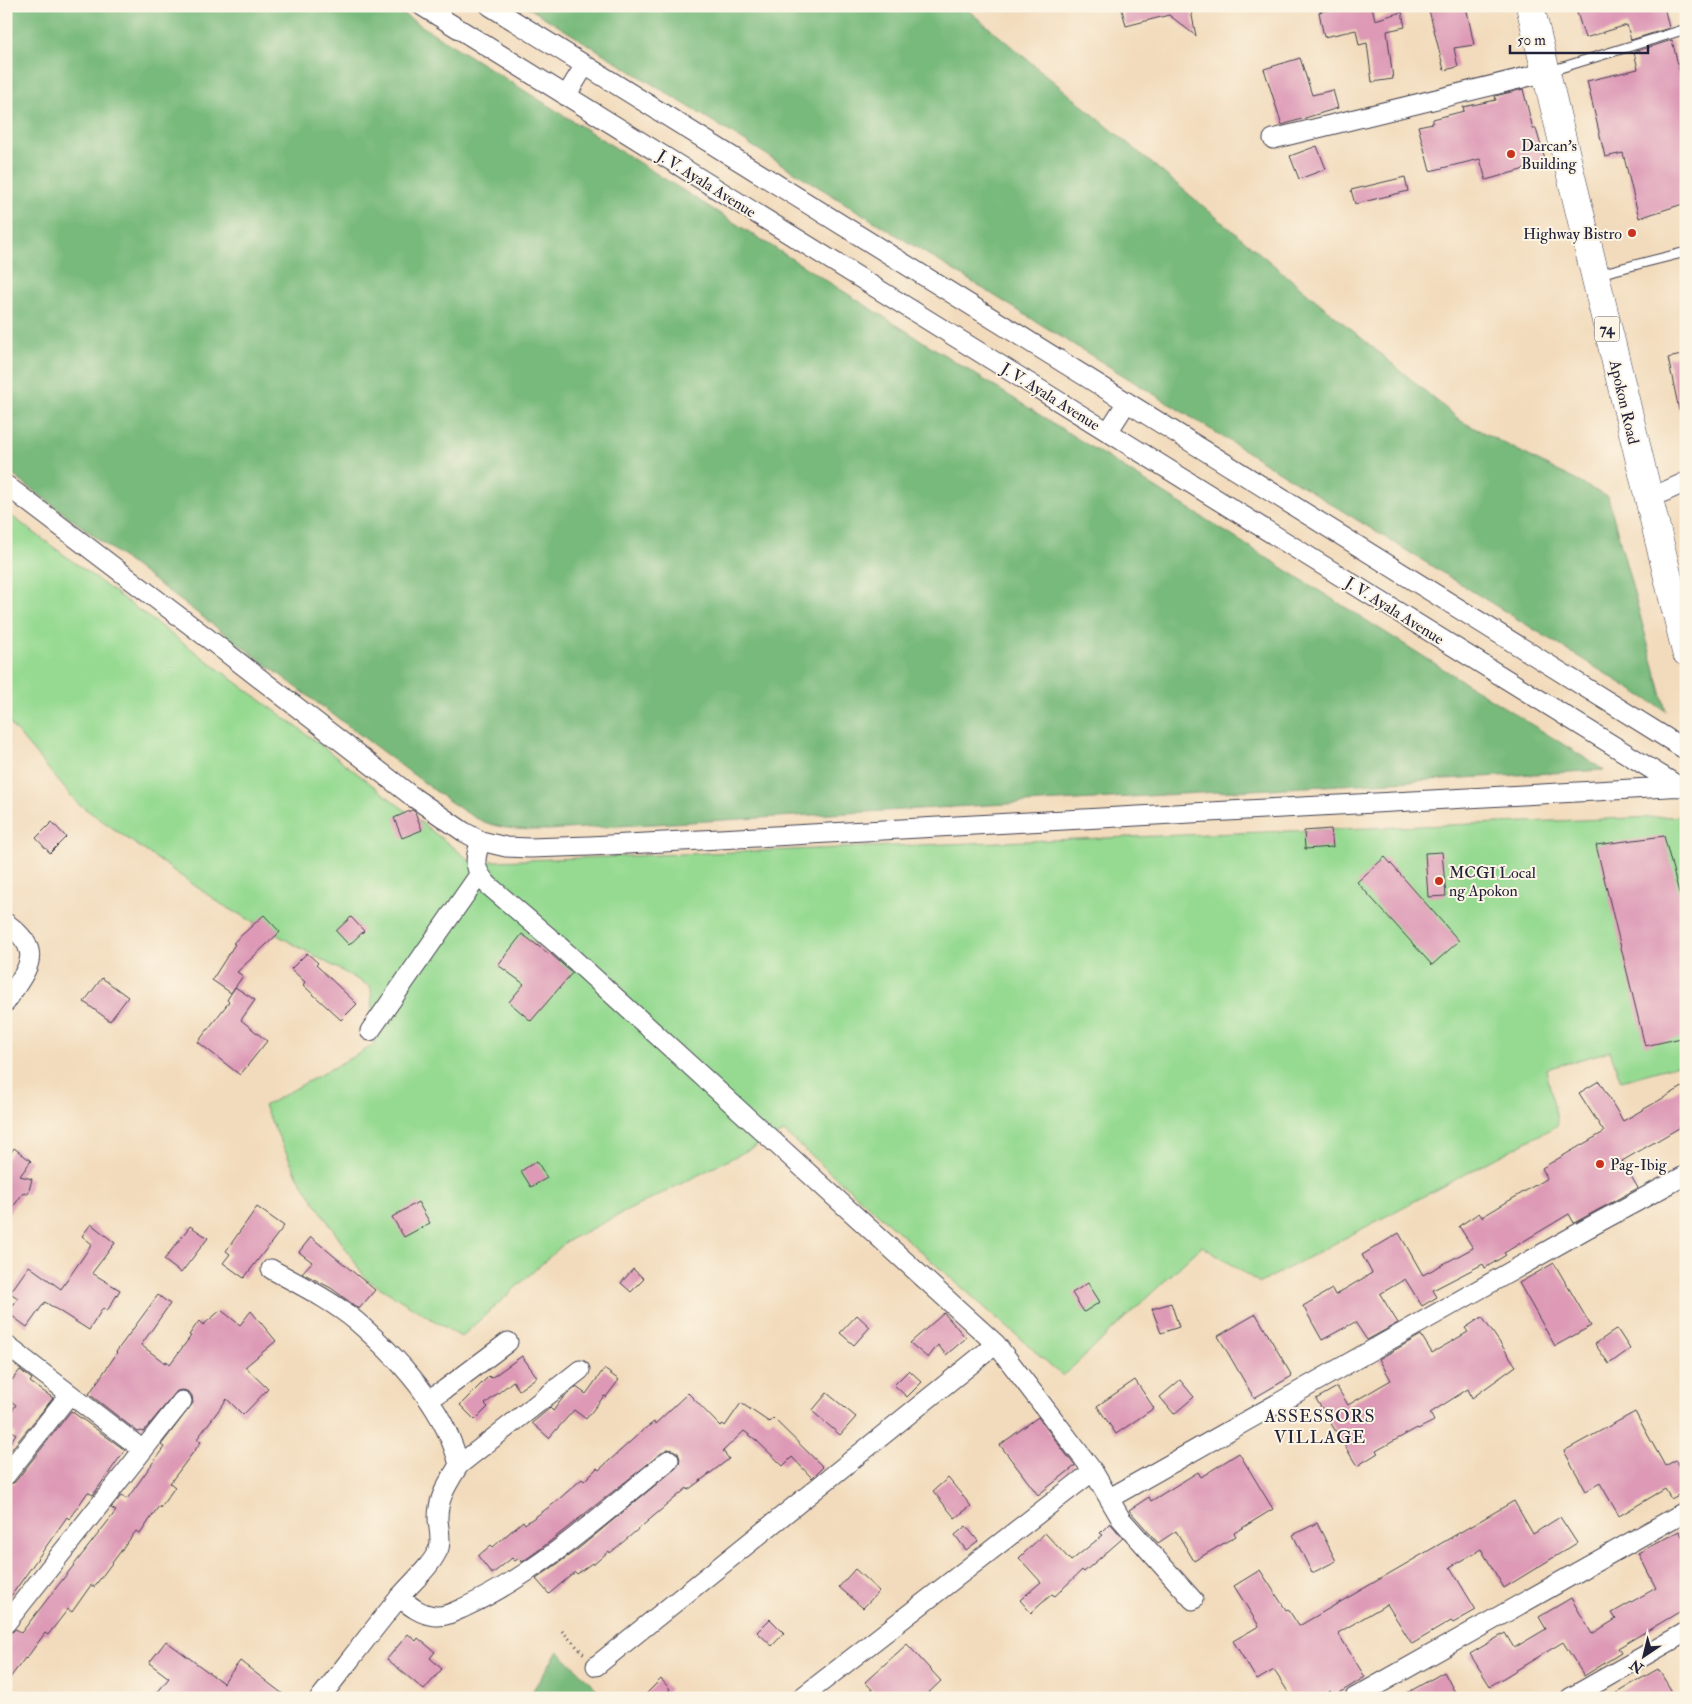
<svg xmlns="http://www.w3.org/2000/svg" width="1692" height="1704" font-family="'IM FELL Double Pica',serif">
<style>
.green{fill:#96da92;stroke:#5c7e66}
.forest{fill:#78ba7c;stroke:#4d6e5c}
.building{fill:#dd99b5}
.lines{fill:none;stroke-linecap:round;stroke-linejoin:round}
.service-casing{stroke:#413e4e;stroke-width:11}
.minor-casing{stroke:#413e4e;stroke-width:21}
.trunk-casing{stroke:#413e4e;stroke-width:29}
.path{stroke:#413e4e;stroke-width:3;stroke-dasharray:1 4;stroke-linecap:butt}
.service{stroke:#fff;stroke-width:9}
.minor{stroke:#fff;stroke-width:19}
.trunk{stroke:#fff;stroke-width:28}
.poi-dot{fill:#c8321e;stroke:#fcf5e5;stroke-width:2}
.labels{text-anchor:middle;stroke-width:4;stroke-linejoin:round;paint-order:stroke}
.shield{fill:#fcf5e5;stroke:#63616e;stroke-width:1}
.shield-label{font-size:15px;font-weight:bold;fill:#22223b}
.poi-label{font-size:16px;fill:#22223b;stroke:#fcf5e5;text-anchor:start}
.street-label{font-size:16px;fill:#22223b;stroke:#fcf5e5}
.neighbourhood-label{font-size:18px;letter-spacing:1px;fill:#22223b;stroke:#fcf5e5}
</style>
<rect width="100%" height="100%" fill="#fcf5e5"/>
<filter id="ink" filterUnits="userSpaceOnUse"><feTurbulence type="fractalNoise" baseFrequency=".02" numOctaves="2"/><feDisplacementMap in="SourceGraphic" scale="10" xChannelSelector="R" yChannelSelector="G"/><feConvolveMatrix kernelMatrix="1 2 1 2 8 2 1 2 1" color-interpolation-filters="sRGB"/></filter>
<filter id="wash" filterUnits="userSpaceOnUse"><feTurbulence type="fractalNoise" baseFrequency=".0096" numOctaves="4" result="noise"/><feDisplacementMap in="SourceGraphic" scale="20" xChannelSelector="R" yChannelSelector="G"/><feGaussianBlur stdDeviation="1.12" result="paint"/><feColorMatrix in="noise" values="0 0 0 0 0 0 0 0 0 0 0 0 0 0 0 0 0 1.4 0 .05"/><feComposite in="paint" operator="in"/></filter>
<g filter="url(#wash)">
<rect width="100%" height="100%" fill="#f2dbbc"/>
<!-- green -->
<path class="green" d="M6 512 301 730 472 862 1685 816 1686 1063 1621 1081 1610 1051 1546 1069 1558 1125 1260 1283 1202 1246 1063 1376 784 1132 567 1241 461 1337 366 1279 298 1177 264 1106 374 1045 371 987 221 904 77 803 6 719Z"/>
<!-- forest -->
<path class="forest" d="M6 6H390L1604 770 548 830C528 830 508 830 490 824 474 819 460 808 446 799L6 470Z
M526 6H963L1461 421 1608 497 1666 711Z
M558 1651 606 1698H528Z"/>
<g id="blocks">
<!-- building -->
<path class="building" d="M1121 6H1190L1196 36 1169 15 1126 26Z
M1344 6H1372L1375 20 1402 12 1405 27 1387 31 1393 79 1372 82 1367 43 1359 45 1356 30 1324 37 1319 12Z
M1428 6H1466L1474 45 1454 48 1458 67 1444 70Z
M1575 6H1664L1669 28 1631 40 1627 25 1585 38Z
M1672 40 1686 98V203L1639 218 1623 153 1605 157 1587 81 1638 69 1634 52Z
M1300 58 1312 95 1333 90 1338 108 1282 125 1264 69Z
M1523 89 1533 129H1536L1546 163 1486 180 1480 159 1430 171 1418 126 1433 123V119L1464 111 1463 107 1496 100 1495 96Z
M1317 146 1326 169 1299 179 1290 156Z
M1405 177 1408 191 1355 204 1351 190Z
M1686 354V410H1679L1668 358Z
M412 810 415 812 422 830 402 838 394 818Z
M52 822 66 837 50 853 36 838Z
M1331 829 1333 847 1305 849 1304 831Z
M1664 836 1686 919V1037L1645 1046 1596 845Z
M1442 852 1446 896 1428 897 1425 853Z
M1385 857 1459 941 1432 965 1357 882Z
M264 915 280 932 237 972 243 976 231 993 212 980 235 944 233 943Z
M351 917 364 931 349 945 336 931Z
M522 934 549 954 550 953 572 973 531 1021 509 1002 524 984 498 965Z
M307 953 318 963 316 965 357 1004 341 1020 303 985 305 982 291 969Z
M102 978 128 997 110 1021 84 1002Z
M235 987 255 1000 241 1020 267 1041 240 1075 198 1042 229 1002 227 1000Z
M1599 1081 1623 1121 1686 1085V1124L1622 1161 1638 1188 1574 1223 1569 1214 1504 1253 1506 1255 1485 1268 1483 1264 1433 1290 1437 1297 1422 1306 1405 1279 1380 1294 1398 1323 1367 1340 1355 1322 1322 1340 1303 1306 1332 1289 1335 1295 1372 1273 1362 1255 1399 1233 1423 1275 1473 1248 1459 1226 1479 1213 1482 1217 1547 1178 1542 1168 1604 1132 1579 1093Z
M14 1148 31 1161 20 1176 32 1179 28 1194 23 1193 6 1217V1160Z
M537 1161 547 1178 531 1187 521 1171Z
M418 1202 430 1223 404 1237 392 1217Z
M257 1207 284 1226 244 1278 223 1263 230 1254 226 1251Z
M91 1224 115 1243 92 1273 120 1290 107 1311 103 1308 89 1330 45 1302 27 1327 8 1313 18 1298 10 1293 29 1266 61 1289 92 1244 82 1236Z
M190 1226 208 1238 181 1273 164 1260Z
M311 1237 375 1290 359 1309 331 1288 302 1273 312 1262 299 1252Z
M1554 1263 1591 1326 1555 1346 1519 1283Z
M633 1269 644 1279 631 1292 621 1283Z
M1088 1283 1100 1302 1084 1312 1072 1293Z
M158 1295 170 1304 141 1345 165 1363 166 1361 170 1364 191 1336 189 1335 199 1321 203 1325 221 1310 240 1325 251 1311 276 1341 245 1367 268 1389 243 1415 227 1399 197 1439 201 1442 170 1483 175 1487 160 1508 159 1506 140 1534 136 1531 94 1587 91 1585 72 1612 68 1609 48 1635 45 1633 26 1659 25 1658 6 1683V1636L16 1629 21 1633 116 1511 111 1508 121 1496 127 1499 164 1447 161 1445 193 1403 192 1396 189 1392 183 1390 177 1391 143 1432 141 1431 138 1432 89 1394 117 1353 116 1352Z
M1171 1303 1179 1327 1161 1333 1152 1309Z
M944 1313 966 1338 946 1355 938 1345 928 1358 910 1343Z
M1256 1314 1292 1376 1254 1398 1218 1336Z
M857 1315 870 1327 854 1345 840 1333Z
M1482 1317 1516 1366 1472 1398 1468 1389 1430 1413 1434 1421 1418 1429 1417 1428 1376 1451 1378 1453 1357 1466 1316 1399 1337 1387 1348 1405 1391 1380 1379 1359 1421 1335 1432 1353 1468 1332 1465 1328Z
M1617 1329 1630 1349 1609 1364 1595 1344Z
M522 1356 537 1377 519 1390 513 1381 485 1404 488 1407 475 1420 460 1405 489 1376 491 1378Z
M604 1369 619 1380 606 1397 604 1396 586 1419 574 1410 549 1438 532 1423 550 1408 553 1411 562 1399 576 1387 586 1394Z
M20 1370 32 1379 30 1382 53 1398 6 1456V1448L16 1434 6 1427V1419L16 1405 6 1397V1376L12 1380Z
M909 1370 922 1382 907 1397 894 1385Z
M1135 1380 1154 1408 1116 1434 1097 1406Z
M1180 1380 1194 1397 1174 1414 1160 1397Z
M688 1393 720 1426 723 1424 725 1426 741 1403 769 1422 773 1418 823 1467 812 1478 792 1457 783 1466 756 1440 744 1431 723 1451 729 1459 688 1490 687 1488 610 1553 609 1551 593 1565 592 1563 577 1574 575 1572 549 1594 536 1579 578 1549 676 1468 679 1464 680 1459 678 1453 673 1450 667 1449 539 1550 522 1562 519 1558 515 1561 512 1558 492 1574 478 1556 491 1545 493 1547 523 1521 525 1524 552 1505 582 1479 584 1481 597 1468 599 1470 642 1431 654 1422 655 1424Z
M827 1393 856 1417 840 1435 812 1411Z
M71 1411 125 1450 93 1495 88 1492 69 1519 67 1517 6 1603V1486L15 1482Z
M1635 1412 1665 1466 1676 1460 1686 1479V1491L1671 1499 1665 1489 1619 1516 1600 1483 1586 1491 1564 1451Z
M1038 1417 1075 1466 1038 1495 1000 1445Z
M1239 1453 1273 1509 1234 1533 1236 1536 1194 1561 1176 1531 1158 1543 1129 1510 1149 1497 1151 1501 1198 1472 1201 1477Z
M948 1478 971 1506 955 1518 933 1491Z
M1514 1501 1533 1534 1560 1517 1577 1543 1504 1588 1481 1549 1450 1567 1476 1610 1453 1623 1451 1621 1412 1644 1387 1604 1338 1633 1365 1677 1333 1697 1330 1691 1319 1698H1292L1274 1670 1257 1680 1233 1641 1259 1626 1234 1586 1260 1570 1286 1610 1288 1609 1299 1626Z
M1110 1523 1123 1538 1084 1572 1082 1570 1055 1596 1052 1594 1031 1613 1020 1600 1041 1582 1019 1558 1045 1533 1071 1561 1103 1535 1100 1533Z
M1317 1523 1336 1561 1312 1573 1293 1535Z
M966 1526 978 1541 966 1550 955 1535Z
M1679 1531 1686 1543V1608L1618 1648 1621 1653 1584 1676 1563 1642 1490 1686 1470 1654 1505 1633 1514 1648 1546 1629 1539 1617 1571 1598 1592 1634 1616 1619 1612 1613 1656 1588 1638 1553Z
M855 1569 879 1591 863 1608 839 1587Z
M770 1619 784 1633 772 1646 757 1632Z
M408 1634 416 1641 418 1638 435 1652 430 1658 442 1669 424 1690 387 1659Z
M166 1641 223 1683 240 1661 288 1698H153L169 1678 149 1663Z
M907 1644 941 1681 923 1698H880L865 1682Z
M1658 1669 1676 1698H1608L1635 1682Z
M1444 1672 1458 1698H1398Z
M661 1679 670 1689 664 1698H642Z"/>
</g>
</g>
<g filter="url(#ink)">
<use href="#blocks" fill-opacity="0" stroke="#413e4e" stroke-width="1"/>
<g class="lines">
<!-- service casing -->
<g class="service-casing">
<path id="service" d="M1547 72 1686 29
M1599 274 1686 252"/>
</g>
<!-- minor casing -->
<g class="minor-casing">
<path id="minor" d="M422 6 1680 787
M490 6 1686 750
M566 96 585 65
M1273 139 1547 72
M1108 432 1127 402
M6 485 214 643 413 797 464 832 481 841 506 847 530 848 590 846 1686 786
M1648 499 1686 482
M481 841C473 861 474 869 488 885L558 945 996 1344 1093 1471 1121 1519 1193 1600
M6 923C46 952 28 967 6 1002
M370 1031 479 875
M271 1269C300 1285 331 1300 356 1321 400 1359 445 1408 459 1465 448 1483 438 1497 438 1518 438 1527 442 1538 439 1548 431 1567 411 1583 398 1599 372 1631 346 1665 320 1698
M6 1345 143 1450
M429 1399 444 1390 508 1342
M459 1465 580 1370
M6 1475 69 1395
M1110 1498 1586 1229 1686 1175
M399 1597C410 1606 421 1615 436 1616 446 1617 456 1611 465 1607 539 1573 606 1511 669 1460
M6 1623 182 1401
M596 1666 996 1344
M801 1698 1093 1471
M1354 1698 1686 1511
M1570 1698 1686 1632"/>
</g>
<!-- trunk casing -->
<g class="trunk-casing">
<path id="trunk" d="M1530 6 1686 652"/>
</g>
<!-- path -->
<path class="path" d="M562 1631 584 1654"/>
<!-- service -->
<use href="#service" class="service"/>
<!-- minor -->
<use href="#minor" class="minor"/>
<!-- trunk -->
<use href="#trunk" class="trunk"/>
</g>
</g>
<!-- markers -->
<g class="poi-dot">
<circle cx="1511" cy="154" r="5"/>
<circle cx="1632" cy="233" r="5"/>
<circle cx="1439" cy="881" r="5"/>
<circle cx="1600" cy="1164" r="5"/>
</g>
<g class="labels">
<!-- shield labels -->
<rect class="shield" x="1594.5" y="316.5" width="25" height="25" rx="4"/>
<g class="shield-label">
<text x="1607" y="334">74</text>
</g>
<!-- poi labels -->
<g class="poi-label">
<text x="1521" y="151">Darcan's<tspan x="1521" dy="18">Building</tspan></text>
<text x="1622" y="239" text-anchor="end">Highway Bistro</text>
<text x="1449" y="878">MCGI Local<tspan x="1449" dy="18">ng Apokon</tspan></text>
<text x="1610" y="1170">Pag-Ibig</text>
</g>
<!-- street labels -->
<g class="street-label">
<text transform="translate(707 183) rotate(32)" y="6">J. V. Ayala Avenue</text>
<text transform="translate(1051 396) rotate(32)" y="6">J. V. Ayala Avenue</text>
<text transform="translate(1625 402) rotate(77)" y="6">Apokon Road</text>
<text transform="translate(1395 610) rotate(32)" y="6">J. V. Ayala Avenue</text>
</g>
<!-- neighbourhood labels -->
<g class="neighbourhood-label">
<text x="1320" y="1422">ASSESSORS<tspan x="1320" dy="21">VILLAGE</tspan></text>
</g>
</g>
<!-- margin -->
<rect width="1692" height="1704" fill="none" stroke="#fcf5e5" stroke-width="25"/>
<!-- north arrow -->
<g transform="translate(1644 1656) rotate(215)" stroke="#fcf5e5" stroke-width="4" paint-order="stroke">
<path d="M0-4L9 19L0 12L-9 19Z" fill="#22223b"/>
<text y="-8" font-size="14" font-weight="bold" text-anchor="middle" fill="#22223b">N</text>
</g>
<!-- scale -->
<path d="M1510 45v8h138v-8" fill="none" stroke="#22223b" stroke-width="2.5"/>
<text x="1517" y="45" font-size="15" fill="#22223b" stroke="#fcf5e5" stroke-width="4" paint-order="stroke">50 m</text>
</svg>
